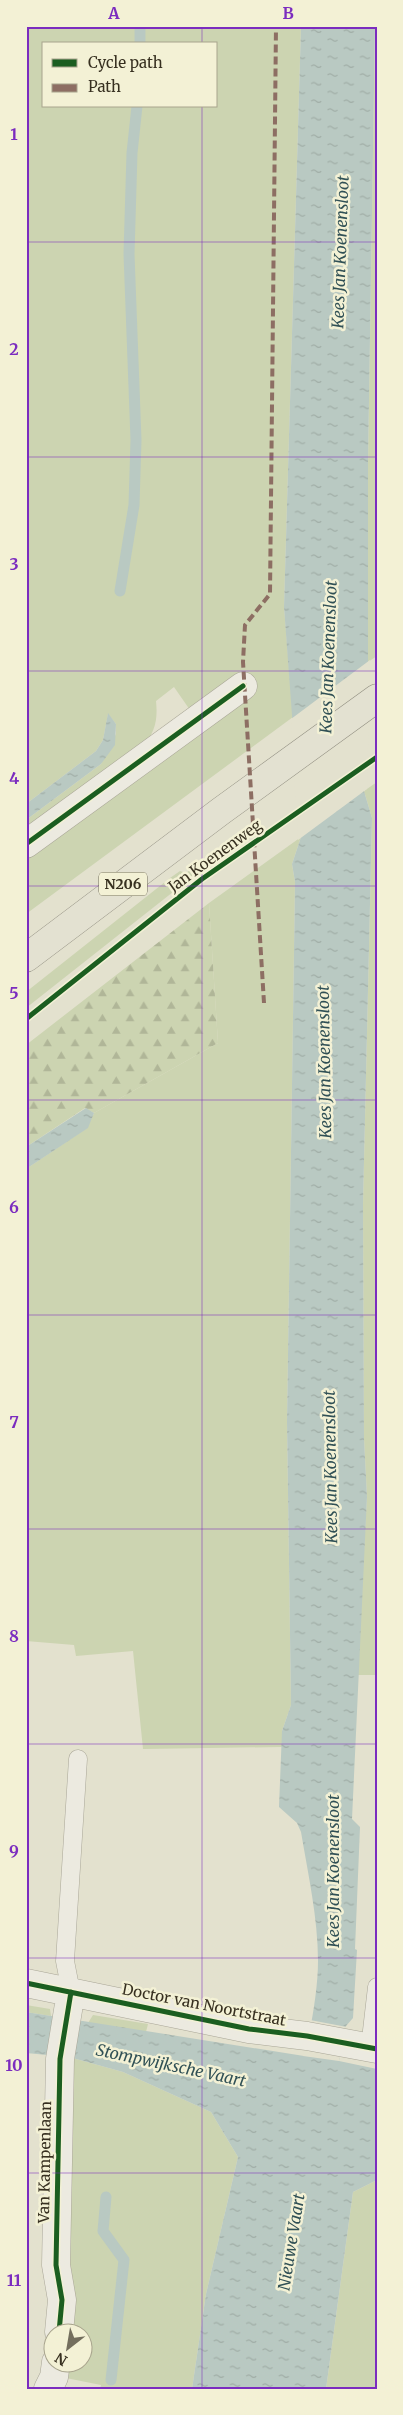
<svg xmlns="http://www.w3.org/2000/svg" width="403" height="2415" font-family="Merriweather,serif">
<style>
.grass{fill:#ccd4b1;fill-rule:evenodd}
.forest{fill:url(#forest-firs)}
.water{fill:url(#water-ripples)}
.pier{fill:#e3e1ce}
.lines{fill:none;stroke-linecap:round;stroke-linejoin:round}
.stream{stroke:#b9c9c2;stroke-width:11}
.lane-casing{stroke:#a9a697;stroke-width:19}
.street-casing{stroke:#a9a697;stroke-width:29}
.primary-casing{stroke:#8e8b7e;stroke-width:29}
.lane{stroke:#eceae0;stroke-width:18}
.street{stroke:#eceae0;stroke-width:28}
.primary{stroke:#e3e1d1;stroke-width:28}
.quiet{stroke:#8d6e63;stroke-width:4;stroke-dasharray:8 4;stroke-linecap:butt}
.cycleway-casing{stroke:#f3f1d5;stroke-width:8}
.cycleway{stroke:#1b5e20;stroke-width:5}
.grid{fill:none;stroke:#7b2cbf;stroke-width:1;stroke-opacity:0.55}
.labels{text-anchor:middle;stroke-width:5;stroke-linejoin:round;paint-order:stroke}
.shield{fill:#f3f1d5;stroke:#6f6a56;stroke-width:1}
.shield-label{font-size:14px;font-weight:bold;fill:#373020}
.street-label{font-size:15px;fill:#373020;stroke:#f3f1d5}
.water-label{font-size:16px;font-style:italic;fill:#305055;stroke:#f3f1d5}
.neatline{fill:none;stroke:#7b2cbf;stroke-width:2}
.grid-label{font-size:16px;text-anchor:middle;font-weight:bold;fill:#7b2cbf}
</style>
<defs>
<pattern id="forest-firs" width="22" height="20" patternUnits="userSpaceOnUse" patternTransform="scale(1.25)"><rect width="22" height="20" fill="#ccd4b1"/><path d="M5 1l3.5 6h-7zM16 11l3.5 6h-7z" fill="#b0b698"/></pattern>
<pattern id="water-ripples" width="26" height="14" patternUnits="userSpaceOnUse" patternTransform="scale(1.25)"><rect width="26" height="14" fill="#b9c9c2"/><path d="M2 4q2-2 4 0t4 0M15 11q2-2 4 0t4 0" fill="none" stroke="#a0ada6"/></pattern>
</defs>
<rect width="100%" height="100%" fill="#e3e1ce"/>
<!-- grass -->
<path class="grass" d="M26 26H301L284 607 293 717 26 914V854L190 710 174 687 156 701C158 720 155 732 143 747L26 833V820L101 764 116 734V724L108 714 103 740 96 751 26 804ZM44 44H216V106H44Z
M375 26 377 656 368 662V463Z
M377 782V1675H357L367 1497 364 1438 363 1205 372 818 364 791Z
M301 837 292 864 295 882 287 1422 291 1705 282 1731V1747L143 1749 133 1651 76 1656 74 1645 26 1641V1169L87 1128 94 1113 218 1043 209 903Z
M229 843 230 847 26 1008V992L170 878 180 871 186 873Z
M26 2005 50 2009 51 2016 26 2012Z
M93 2015 148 2024 146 2032 88 2023Z
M69 2057 123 2072 211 2112 238 2157 206 2294 192 2389H100L101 2385 66 2378 67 2363 82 2362V2332H68Z
M377 2180V2389H326L353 2192Z"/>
<!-- forest -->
<path class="forest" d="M209 903 218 1043 94 1113 85 1108 26 1147V1045Z"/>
<!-- water -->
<path class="water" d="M301 26H375L368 463V662L364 791 372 818 363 1205 364 1438 367 1497 352 1819 360 1827 355 1949 357 1950 353 2018 346 2026 339 2061 377 2069V2180L353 2192 326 2389H192L206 2294 238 2157 211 2112 123 2072 69 2057 26 2053V2012L304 2056C311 2029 318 1990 318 1961 318 1918 308 1874 301 1832L297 1823 279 1807 282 1731 291 1705 287 1422 295 882 292 864 301 837 284 607Z
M108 713 116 724 115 745 101 764 26 820V804L96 751 103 740Z
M86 1108 94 1113 88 1128 26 1169V1147Z"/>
<!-- pier -->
<path class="pier" d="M370 660 367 789 298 840 291 719Z
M310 2020 347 2027 339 2061 303 2056Z"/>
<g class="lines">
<!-- stream -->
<path class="stream" d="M140 44V26
M120 591 134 505 136 440 129 254 132 153 137 106
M106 2197 103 2231 124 2260 111 2380"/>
<!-- lane casing -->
<g class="lane-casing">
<path id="lane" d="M71 1992 65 1961 78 1759
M370 2048 377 1987"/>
</g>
<!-- street casing -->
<g class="street-casing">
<path id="street" d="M26 844 243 686
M26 1983 249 2029 307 2036 377 2049
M59 2332 62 2300 56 2265 60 2059 71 1992
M48 2389 54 2377 56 2362"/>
</g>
<!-- primary casing -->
<g class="primary-casing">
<path id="primary" d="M26 958 221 811 377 698"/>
</g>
<!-- lane -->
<use href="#lane" class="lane"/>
<!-- street -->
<use href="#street" class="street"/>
<!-- primary -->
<use href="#primary" class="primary"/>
<!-- quiet -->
<path class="quiet" d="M264 1003 243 662 245 625 270 594 276 26"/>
<!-- cycleway casing -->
<g class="cycleway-casing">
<path id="cycleway" d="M26 844 243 686
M26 1019 202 879 377 757
M26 1983 249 2029 307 2036 377 2049
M59 2332 62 2300 56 2265 60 2059 71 1992"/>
</g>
<!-- cycleway -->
<use href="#cycleway" class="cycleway"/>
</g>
<!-- grid -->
<path class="grid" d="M202 26V44M202 106V2389M26 242H377M26 457H377M26 671H377M26 886H377M26 1100H377M26 1315H377M26 1529H377M26 1744H377M26 1958H377M26 2173H377"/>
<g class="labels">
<!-- shield labels -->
<rect class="shield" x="99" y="872.5" width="48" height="23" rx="4"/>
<g class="shield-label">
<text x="123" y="889">N206</text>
</g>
<!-- street labels -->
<g class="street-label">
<text transform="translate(215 856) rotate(-36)" y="5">Jan Koenenweg</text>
<text transform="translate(204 2005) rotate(11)" y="5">Doctor van Noortstraat</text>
<text transform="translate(45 2162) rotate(-89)" y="5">Van Kampenlaan</text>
</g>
<!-- water labels -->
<g class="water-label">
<text transform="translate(340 252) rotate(-88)" y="6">Kees Jan Koenensloot</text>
<text transform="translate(328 657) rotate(-88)" y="6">Kees Jan Koenensloot</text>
<text transform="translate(324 1062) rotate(-91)" y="6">Kees Jan Koenensloot</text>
<text transform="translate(330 1467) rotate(-91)" y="6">Kees Jan Koenensloot</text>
<text transform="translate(333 1871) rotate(-90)" y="6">Kees Jan Koenensloot</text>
<text transform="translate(171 2065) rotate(12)" y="6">Stompwijksche Vaart</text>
<text transform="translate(291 2242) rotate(-81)" y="6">Nieuwe Vaart</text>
</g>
</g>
<!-- border -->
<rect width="403" height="2415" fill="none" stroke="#f3f1d5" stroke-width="55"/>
<!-- legend -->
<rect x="42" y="42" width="175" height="65" fill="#f3f1d5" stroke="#a8a48d"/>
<rect x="52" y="59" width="25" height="8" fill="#1b5e20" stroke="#a8a48d"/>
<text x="88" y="68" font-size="15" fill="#373020">Cycle path</text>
<rect x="52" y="84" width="25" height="8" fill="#8d6e63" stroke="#a8a48d"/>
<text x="88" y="92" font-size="15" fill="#373020">Path</text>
<!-- north arrow -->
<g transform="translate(68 2348) rotate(211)"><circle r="24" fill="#f3f1d5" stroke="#a8a48d"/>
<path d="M0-4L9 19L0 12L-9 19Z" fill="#736e5d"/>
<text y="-8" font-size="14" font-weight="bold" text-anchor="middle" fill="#373020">N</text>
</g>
<rect x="28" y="28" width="348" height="2360" class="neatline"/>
<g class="grid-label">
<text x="114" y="19">A</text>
<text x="288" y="19">B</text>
<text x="14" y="140">1</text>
<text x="14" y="355">2</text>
<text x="14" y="570">3</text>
<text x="14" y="784">4</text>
<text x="14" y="999">5</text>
<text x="14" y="1213">6</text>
<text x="14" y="1428">7</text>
<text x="14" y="1642">8</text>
<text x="14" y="1857">9</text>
<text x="14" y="2071">10</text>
<text x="14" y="2286">11</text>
</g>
</svg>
